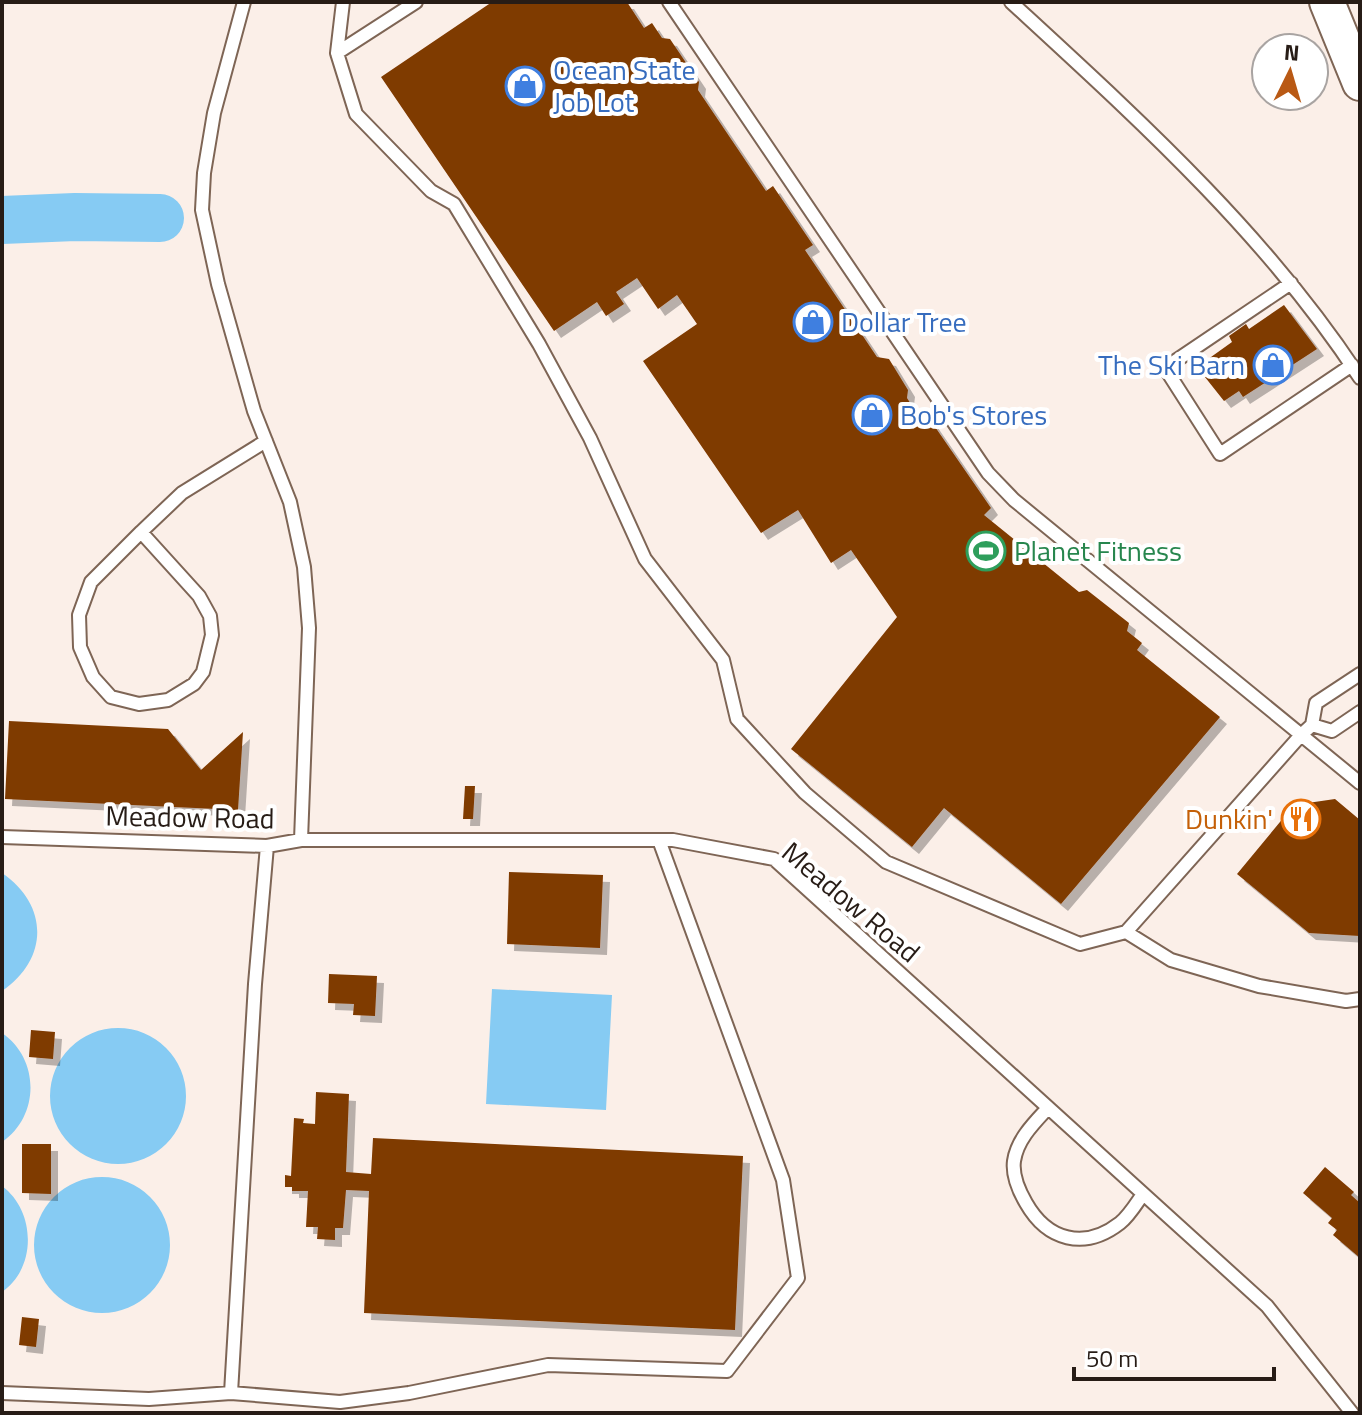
<svg xmlns="http://www.w3.org/2000/svg" width="1362" height="1415" font-family="'Titillium Web',sans-serif">
<style>
.water{fill:#86cbf3}
.lines{fill:none;stroke-linecap:round;stroke-linejoin:round}
.river{stroke:#86cbf3;stroke-width:48}
.building{fill:#7f3a02;filter:url(#shadow)}
.lane-casing{stroke:#7e6555;stroke-width:16}
.secondary-casing{stroke:#7e6555;stroke-width:38}
.lane{stroke:#fff;stroke-width:12}
.secondary{stroke:#fff;stroke-width:34}
.labels{text-anchor:middle;stroke-width:8;stroke-linejoin:round;paint-order:stroke}
.shop-label{font-size:28px;fill:#366cbe;stroke:#fff;text-anchor:start}
.leisure-label{font-size:28px;fill:#27864d;stroke:#fff;text-anchor:start}
.street-label{font-size:28px;fill:#271c16;stroke:#fff}
.food-label{font-size:28px;fill:#c56008;stroke:#fff;text-anchor:end}
</style>
<defs>
<filter id="shadow"><feDropShadow dx="7" dy="7" stdDeviation="0" flood-color="#0004"/></filter>
</defs>
<rect width="100%" height="100%" fill="#fbefe8"/>
<!-- water -->
<path class="water" d="M2 873C49 905 49 959 2 991Z
M492 989 612 995 606 1110 486 1104Z
M50 1096a68 68 0 1 1 136 0a68 68 0 1 1-136 0Z
M2 1033C40 1059 40 1116 2 1142Z
M34 1245a68 68 0 1 1 136 0a68 68 0 1 1-136 0Z
M2 1186C36 1211 37 1268 2 1292Z"/>
<g class="lines">
<!-- river -->
<path class="river" d="M2 220 75 217 160 218"/>
</g>
<!-- building -->
<path class="building" d="M492 2H627L644 28 652 23 662 38 670 39 699 82 698 90 766 191 773 186 813 245 805 250 877 357 889 359 908 390 907 398 925 426 931 421 991 508 984 515 1079 592 1087 590 1129 623 1127 631 1142 643 1137 650 1220 717 1061 904 944 808 912 847 791 749 897 617 851 550 831 563 798 510 761 533 643 361 697 324 677 295 658 309 637 278 616 292 624 304 606 316 597 302 554 331 381 77Z
M1284 305 1317 349 1243 397 1239 391 1224 401 1197 367 1232 342 1229 336 1246 324 1249 329Z
M9 721 168 729 201 770 243 732 238 810 5 799Z
M465 786H475L473 819H463Z
M1335 799 1360 820V936L1309 933 1237 874 1294 805Z
M509 872 603 875 600 948 507 944Z
M329 974 377 976 375 1016 353 1015 354 1004 328 1003Z
M31 1030 55 1032 53 1059 29 1057Z
M316 1092 349 1094 346 1172 371 1174 373 1138 743 1156 735 1330 364 1313 369 1191 346 1190 343 1228H335V1240L317 1239 318 1227H306L308 1191H292V1187H285V1175L291 1176 294 1118 304 1119 303 1123 315 1124Z
M22 1144H51V1194L22 1193Z
M1325 1167 1354 1192 1351 1195 1360 1203V1258L1333 1235 1337 1230 1328 1223 1332 1218 1303 1193Z
M22 1317 39 1319 36 1347 19 1345Z"/>
<g class="lines">
<!-- lane casing -->
<g class="lane-casing">
<path id="lane" d="M244 2 214 113 204 173 202 210 218 284 254 411 290 502 304 567 309 628 301 840
M343 2 337 53 356 114 431 191 454 204 539 344 590 438 645 559 723 660 737 719 805 793 886 862 1080 944 1126 932 1301 735 1312 725 1316 703 1360 674
M669 2 988 473 1014 500 1360 783
M1011 2C1137 118 1266 234 1360 378
M337 53 416 2
M1291 283 1165 368 1220 454 1352 365
M141 532 199 596 210 616 212 635 203 672 194 684 168 700 139 704 111 697 93 677 80 647 79 615 91 582 141 532 182 493 266 441
M1312 725 1332 731 1360 712
M2 837 267 846 301 840H673L774 859 1267 1306 1352 1413
M267 846 255 984 231 1393 340 1402 409 1393 548 1365 727 1371 798 1278 783 1180 659 840
M1126 932 1171 960 1259 986 1346 1001 1360 999
M1047 1109C1033 1124 1017 1140 1014 1161 1012 1176 1019 1191 1026 1203 1047 1240 1084 1251 1120 1223 1129 1216 1136 1204 1143 1194
M2 1393 149 1399 231 1393"/>
</g>
<!-- secondary casing -->
<g class="secondary-casing">
<path id="secondary" d="M1327 2 1360 83"/>
</g>
<!-- lane -->
<use href="#lane" class="lane"/>
<!-- secondary -->
<use href="#secondary" class="secondary"/>
</g>
<!-- icons -->
<defs>
<g id="shop-ring" transform="scale(2)"><circle r="9.5" fill="#fff" stroke="#3f7fe0" stroke-width="1.5"/><path d="M-5-2.5h2.3a2.7 3.5 0 0 1 5.4 0H5L5.5 6h-11ZM-1.5-2.5h3a1.5 2.3 0 0 0-3 0Z" fill="#3f7fe0"/></g>
<g id="stadium-ring" transform="scale(2)"><circle r="9.5" fill="#fff" stroke="#2e9e5b" stroke-width="1.5"/><path d="M0-5a6.5 5 0 1 0 0 10a6.5 5 0 1 0 0-10ZM-3.5-1.8h7v3.6h-7Z" fill="#2e9e5b"/></g>
<g id="restaurant-ring" transform="scale(2)"><circle r="9.5" fill="#fff" stroke="#e8710a" stroke-width="1.5"/><path d="M-5-6h1v4h1v-4h1v4h1v-4h1v5L-1.5 .5V6h-2V.5L-5-1ZM5-6V6H3V1.5H1.5Q1.5-4 5-6Z" fill="#e8710a"/></g>
</defs>
<g fill-rule="evenodd">
<use href="#shop-ring" x="525" y="86"/>
<use href="#shop-ring" x="813" y="322"/>
<use href="#shop-ring" x="1273" y="365"/>
<use href="#shop-ring" x="872" y="415"/>
<use href="#stadium-ring" x="986" y="551"/>
<use href="#restaurant-ring" x="1301" y="819"/>
</g>
<g class="labels">
<!-- shop labels -->
<g class="shop-label">
<text x="553" y="80">Ocean State<tspan x="553" dy="32">Job Lot</tspan></text>
<text x="841" y="332">Dollar Tree</text>
<text x="1245" y="375" text-anchor="end">The Ski Barn</text>
<text x="900" y="425">Bob's Stores</text>
</g>
<!-- leisure labels -->
<g class="leisure-label">
<text x="1014" y="561">Planet Fitness</text>
</g>
<!-- street labels -->
<g class="street-label">
<text transform="translate(190 817) rotate(1)" y="10">Meadow Road</text>
<text transform="translate(851 902) rotate(40)" y="10">Meadow Road</text>
</g>
<!-- food labels -->
<g class="food-label">
<text x="1273" y="829">Dunkin'</text>
</g>
</g>
<!-- border -->
<rect width="1362" height="1415" fill="none" stroke="#271c16" stroke-width="8"/>
<!-- north arrow -->
<g transform="translate(1290 72) rotate(5)"><circle r="38" fill="#ffffff" stroke="#a9a4a2" stroke-width="2"/>
<path d="M0-6L14 30L0 20L-14 30Z" fill="#b95914"/>
<text y="-12" font-size="22" font-weight="bold" text-anchor="middle" fill="#271c16">N</text>
</g>
<!-- scale -->
<path d="M1074 1367v12h200v-12" fill="none" stroke="#271c16" stroke-width="4"/>
<text x="1086" y="1367" font-size="24" fill="#271c16" stroke="#ffffff" stroke-width="6" paint-order="stroke">50 m</text>
</svg>
